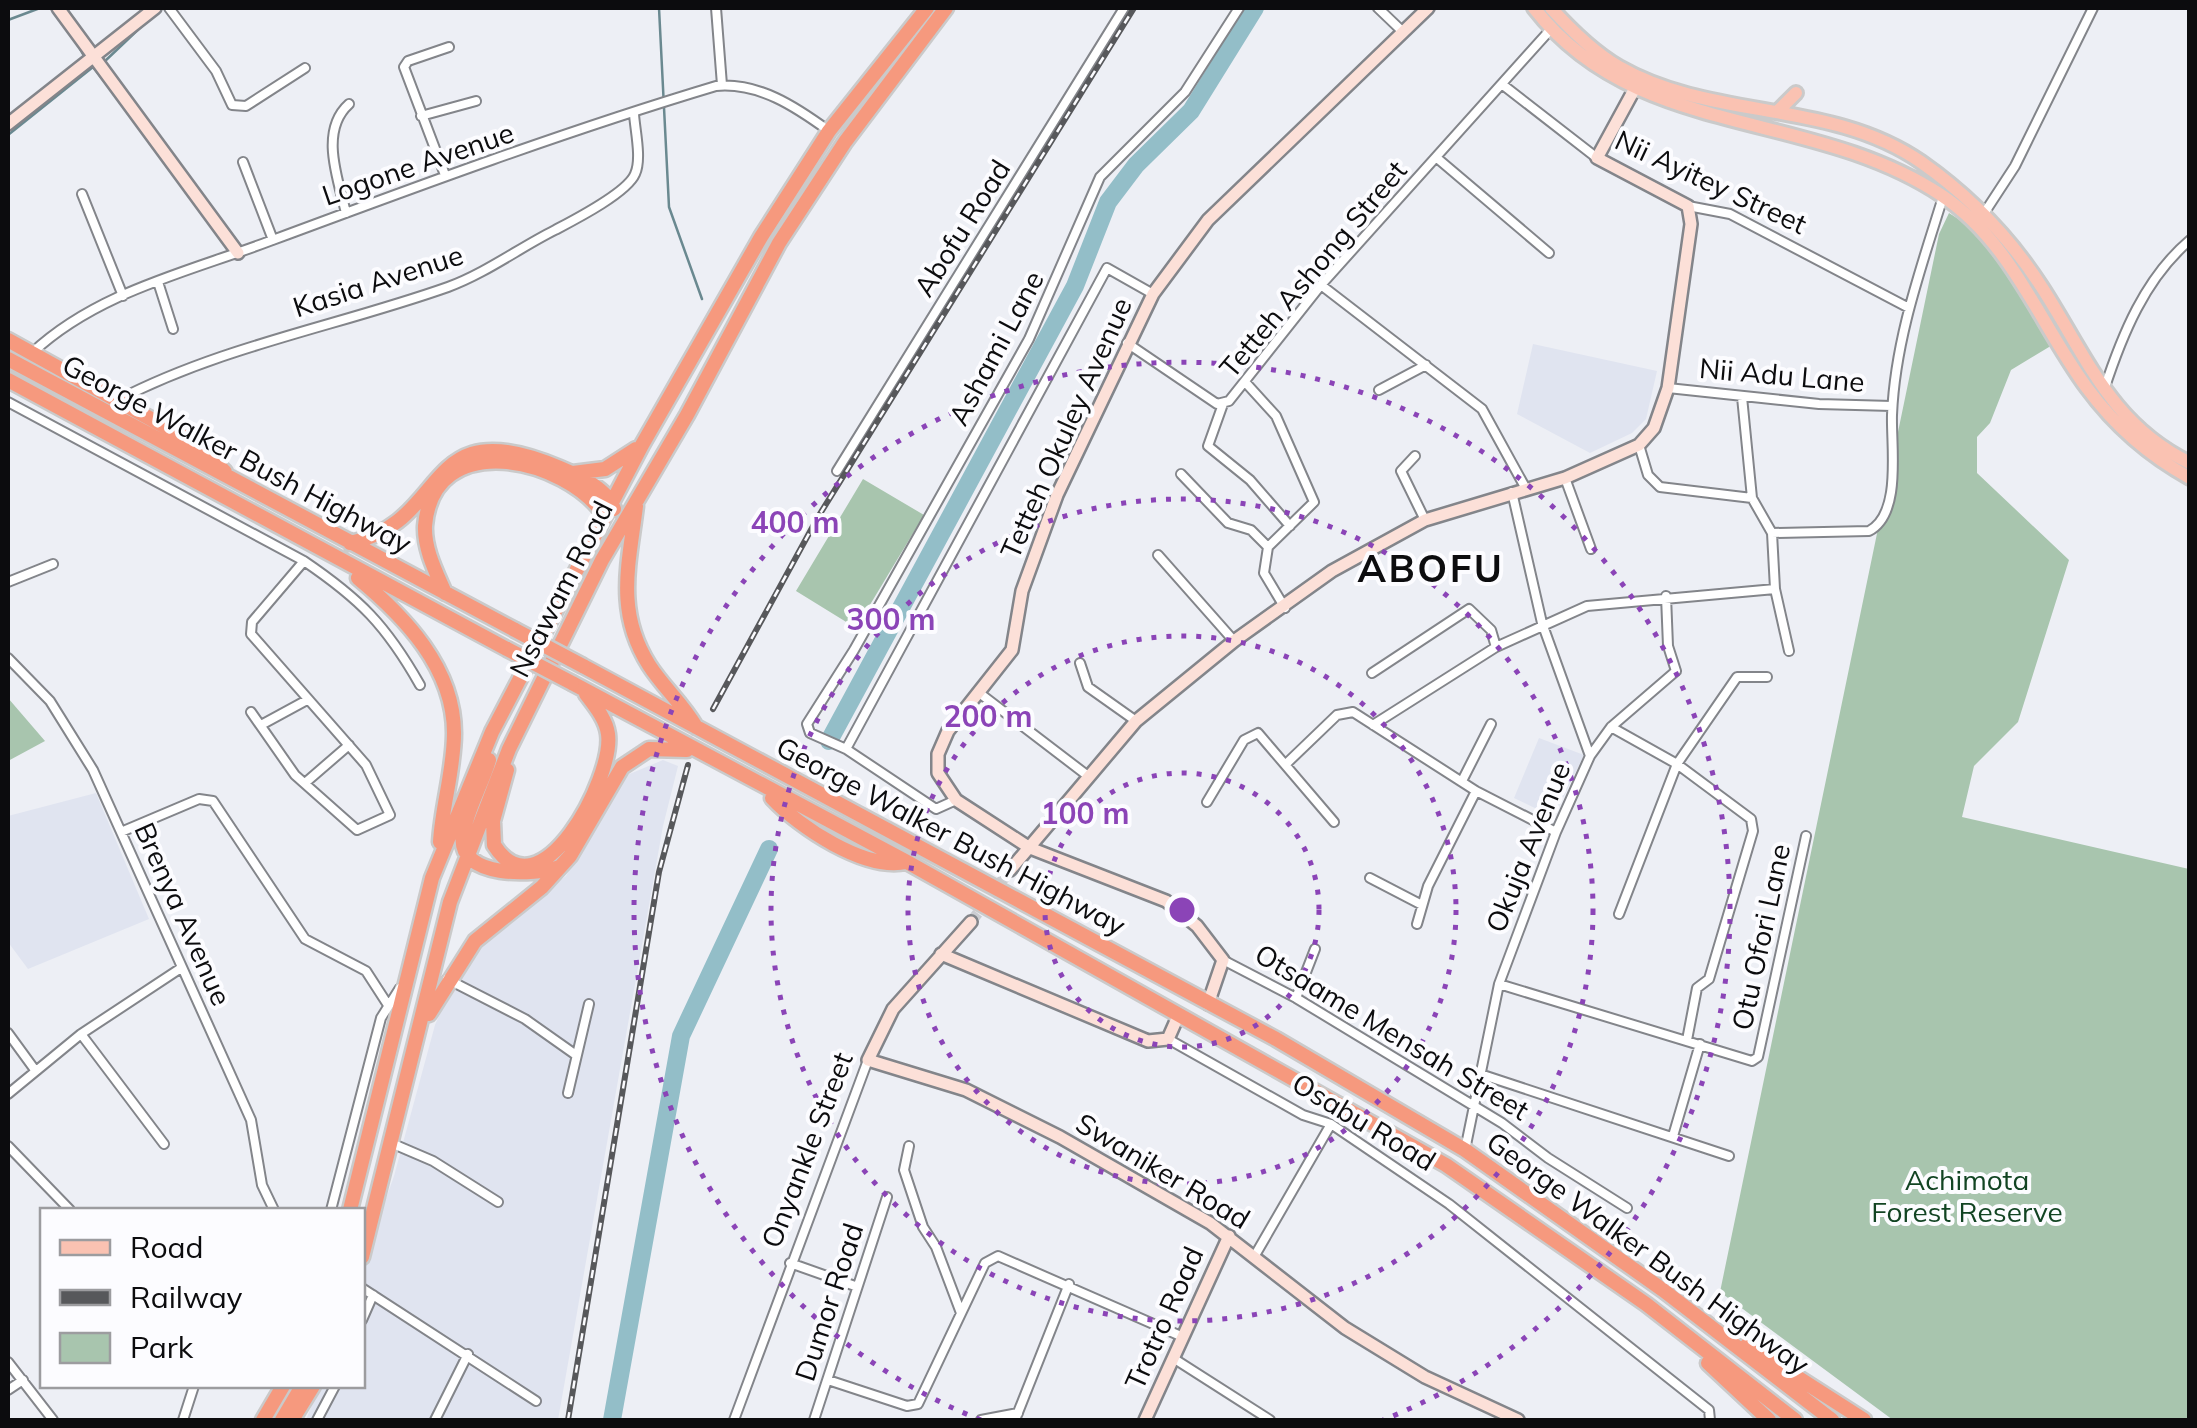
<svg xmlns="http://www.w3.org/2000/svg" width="2197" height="1428" font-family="Mulish,sans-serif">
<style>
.built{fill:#e0e4f0}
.green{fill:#a8c5ae}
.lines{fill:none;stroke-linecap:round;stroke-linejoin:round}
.stream{stroke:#6a8990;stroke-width:2.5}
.river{stroke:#93bec8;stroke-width:18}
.secondary-tunnel{stroke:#cbcdd2;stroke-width:11;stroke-dasharray:11 5.5;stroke-linecap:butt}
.street-casing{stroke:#83858a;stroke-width:12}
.secondary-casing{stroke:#83858a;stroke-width:16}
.primary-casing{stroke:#cacaca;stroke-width:18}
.highway-casing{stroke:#cacaca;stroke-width:19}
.street{stroke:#fff;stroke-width:8}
.secondary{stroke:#fce0d8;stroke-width:11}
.primary{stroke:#fac2b2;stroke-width:12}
.highway{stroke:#f6997e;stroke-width:14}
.rail-casing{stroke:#57585b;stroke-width:6}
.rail{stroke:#fcfcff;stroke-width:2.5;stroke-dasharray:8;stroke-linecap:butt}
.highway-bridge-casing{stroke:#cacaca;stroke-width:19;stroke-linecap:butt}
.highway-bridge{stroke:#f6997e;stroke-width:14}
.ring{fill:none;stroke:#8b44b7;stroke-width:5;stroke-dasharray:5 10}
.labels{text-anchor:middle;stroke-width:8;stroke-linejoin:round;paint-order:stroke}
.street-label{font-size:28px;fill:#0c0c0e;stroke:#fcfcff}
.park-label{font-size:28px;fill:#124423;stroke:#fcfcff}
.district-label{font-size:38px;font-weight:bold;letter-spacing:2.5px;fill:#0c0c0e;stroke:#fcfcff}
.centre{fill:#8b44b7;stroke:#fcfcff;stroke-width:5}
.ring-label{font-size:30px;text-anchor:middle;font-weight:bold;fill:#8b44b7;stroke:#fcfcff;stroke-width:8;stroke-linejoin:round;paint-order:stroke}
</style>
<rect width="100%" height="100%" fill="#edeff5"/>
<!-- built -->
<path class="built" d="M1533 344 1657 371 1646 419 1632 433 1590 453 1517 414Z
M1539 738 1584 755 1559 806 1543 812 1514 798Z
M663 760 678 766 663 826 558 1420H306L319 1386H362L363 1263 394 1176 435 1025 454 982 499 924 566 876 620 778Z
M96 793 149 919 28 969 8 942V816Z"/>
<!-- green -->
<path class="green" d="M1949 213C1999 243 2024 296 2054 344L2011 370 1990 423 1977 437V473L2069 560 2018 722 1974 766 1962 817 2189 869V1420H1893L1720 1292 1939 234Z
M863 479 924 515 856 628 796 591Z
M8 698 45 741 8 761Z"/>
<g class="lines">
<!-- stream -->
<path class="stream" d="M66 8 75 21
M659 8 669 207 702 299
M8 20 40 8
M77 43 85 58
M104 62 144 24
M8 135 93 67 111 90"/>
<!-- river -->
<path class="river" d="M829 741 1075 286 1108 202 1136 165 1191 111 1255 8
M612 1420 681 1036 769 849"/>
<!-- secondary-tunnel -->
<path class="secondary-tunnel" d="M971 922 1010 870"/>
<!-- street casing -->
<g class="street-casing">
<path id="street" d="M169 8 216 71 232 105 246 106 305 68
M716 8 722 85
M1378 8 1402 31
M1503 85 1597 158
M421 116 476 101
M1437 158 1549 253
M243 162 273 240
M445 175 404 67 408 61 449 47
M82 194 123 296
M1688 206 1730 214 1909 308
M346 213C338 179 319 131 349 104
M1983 215 2015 166 2093 8
M158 282 173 329
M1321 285 1482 409 1525 487
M1127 343 1217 404 1229 401 1321 285 1551 29
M32 353C97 292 188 272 270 241 418 186 566 131 716 86 759 82 796 107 829 131
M1246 383 1276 416 1314 502 1268 547 1264 573 1285 608
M1668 388 1819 404 1892 406
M1379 390 1426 365
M2104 390C2122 335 2145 278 2190 240
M1742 397 1752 498 1772 533 1775 589 1789 651
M118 400C222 346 338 326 448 287 486 273 519 248 555 230 574 220 627 193 635 174 642 159 635 130 634 114
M8 402 304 561C360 599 386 625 420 685
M1223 404 1208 446 1250 480 1290 526
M1639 445 1648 475 1660 487 1752 498
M1415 456 1401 471 1425 520
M837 471 1124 8
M1181 474 1228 523 1251 530 1268 547
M1565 478 1591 549
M1512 492 1542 623 1590 756
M1772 533 1869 531C1902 514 1891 447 1892 415 1895 340 1921 268 1943 197
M1158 555 1234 641
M8 582 53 564
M8 658 50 701 93 770 251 1120 262 1185 274 1210
M1080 663 1088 687 1136 721
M1372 673 1469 609 1491 630 1496 647
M978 692 1088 776
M251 712 295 775 357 830 390 815 366 765 251 634 252 622 304 561
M261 725 307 700
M1373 725 1496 647 1587 606 1775 589
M1611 727 1677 764 1751 819 1753 831 1709 979 1697 988 1687 1040
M846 749 1107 268 1153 294
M1286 764 1337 715 1353 712 1476 791 1556 832
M1462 781 1491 724
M305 783 349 745
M956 800 936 809 846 749 810 733 807 724 854 650 1029 339 1100 177 1185 92 1239 8
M1207 802 1244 740 1258 733 1334 822
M121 832 199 799 213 801 305 939 366 971 388 1005
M1370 878 1422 905
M1619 914 1677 764 1737 677H1767
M1417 924 1428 886 1476 791
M1223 960 1296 998 1502 1123 1548 1158 1627 1208
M447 979 525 1019 576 1055
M1499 984 1752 1061 1758 1057 1806 836
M1296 998 1315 949
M8 1033 35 1070
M81 1034 164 1144
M1168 1039 1303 1115 1331 1124 1449 1204 1709 1410 1710 1420
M1480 1074 1729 1156
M568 1093 589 1004
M8 1094 81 1034 181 968
M1673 1136 1700 1044
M391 1143 433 1161 498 1202
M8 1146 70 1210
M909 1146 904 1170 923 1227 936 1247 961 1313
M1465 1150 1499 984 1556 832 1590 756 1611 727 1676 671 1668 646 1666 596
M331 1210 381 1018 400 988
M1254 1257 1331 1124
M790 1263 855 1286
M362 1288 536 1401
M362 1320 373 1295
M1173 1358 1270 1420
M8 1362 53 1420
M828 1380 907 1406 918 1404 985 1263 998 1256 1183 1337
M8 1390 23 1380
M183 1420 194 1386
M317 1420 335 1386
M435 1420 468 1354
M734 1420 868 1060
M814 1420 887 1197
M981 1420 1018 1413
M1015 1420 1069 1284"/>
</g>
<!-- secondary casing -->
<g class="secondary-casing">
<path id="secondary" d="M58 8 238 253
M8 124 155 8
M1010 870 1136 721 1234 641 1332 571 1425 520 1565 478 1639 445 1654 428 1668 388 1691 224 1688 206 1597 158 1634 90
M971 922 893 1009 868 1060 966 1090 1060 1137 1210 1223 1345 1328 1425 1377 1518 1420
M941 954 1148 1041 1168 1039 1179 1014
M1208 1004 1223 960 1197 926 1166 901 1030 848 956 800 938 773V754L948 731 1012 650 1022 591 1057 495 1153 294 1208 220 1428 8
M1145 1420 1229 1236"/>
</g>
<!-- primary casing -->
<g class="primary-casing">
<path id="primary" d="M1534 8C1636 140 1810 108 1941 195 2012 242 2039 323 2087 388 2115 426 2148 455 2190 478
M1551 8C1571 30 1593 52 1619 67 1713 121 1830 99 1921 162 1968 195 2010 238 2041 286 2086 355 2110 424 2190 463
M1778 111 1796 93"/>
</g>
<!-- highway casing -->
<g class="highway-casing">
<path id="highway" d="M8 340 198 445 225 472
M8 359 515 630
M8 380 507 649
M573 473 605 469 636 449
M636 506C629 564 615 611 649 665 663 687 683 704 696 727
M350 543C452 522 420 408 560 468 579 476 608 489 614 509
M358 578C405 617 454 668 454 733 454 770 442 806 440 842
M445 593C436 572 424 549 425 526 433 427 566 457 605 516
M583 666 1276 1039 1465 1150 1663 1290 1832 1420
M572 683 907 862 1446 1165 1646 1304 1795 1420
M489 760C482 784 467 809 463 834 456 880 536 875 560 867
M507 770 493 821 494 845C540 918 614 778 608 734 606 719 595 706 586 694
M772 798C799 827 865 871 906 862
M429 1014 475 941 542 887 570 856 622 767 649 749 687 750
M350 1210 432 878 492 732 642 445 761 237 829 131 927 8
M362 1257 450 902 509 749 602 560 687 415 779 243 845 142 946 8
M1747 1345 1864 1420
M1708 1363 1769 1420
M263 1420 283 1386
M282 1420 302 1386
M292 1420 313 1386"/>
</g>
<!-- street -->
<use href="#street" class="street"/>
<!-- secondary -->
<use href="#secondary" class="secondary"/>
<!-- primary -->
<use href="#primary" class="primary"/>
<!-- highway -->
<use href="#highway" class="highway"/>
<!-- rail casing -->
<g class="rail-casing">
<path id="rail" d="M713 709 818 517 1134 8
M568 1420 659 872 688 765"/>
</g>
<!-- rail -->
<use href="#rail" class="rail"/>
<!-- highway-bridge casing -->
<g class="highway-bridge-casing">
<path id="highway-bridge" d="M515 630 583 666
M507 649 572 683"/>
</g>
<!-- highway-bridge -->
<use href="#highway-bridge" class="highway-bridge"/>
</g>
<!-- distance rings -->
<g class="ring">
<circle cx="1182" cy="910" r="137"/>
<circle cx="1182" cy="910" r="274"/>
<circle cx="1182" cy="910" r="411"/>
<path d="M981 1420A548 548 0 1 1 1383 1420"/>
</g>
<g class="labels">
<!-- street labels -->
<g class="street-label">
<text transform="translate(418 164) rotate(-19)" y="10">Logone Avenue</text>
<text transform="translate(1711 182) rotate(25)" y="10">Nii Ayitey Street</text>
<text transform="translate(962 228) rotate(-58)" y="10">Abofu Road</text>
<text transform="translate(1313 269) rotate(-50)" y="10">Tetteh Ashong Street</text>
<text transform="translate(378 281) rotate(-18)" y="10">Kasia Avenue</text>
<text transform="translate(996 348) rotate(-62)" y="10">Ashami Lane</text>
<text transform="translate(1782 375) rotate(5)" y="10">Nii Adu Lane</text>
<text transform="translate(1066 428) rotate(-66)" y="10">Tetteh Okuley Avenue</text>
<text transform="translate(237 454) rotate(28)" y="10">George Walker Bush Highway</text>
<text transform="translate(561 589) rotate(-63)" y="10">Nsawam Road</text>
<text transform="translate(951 836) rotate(28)" y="10">George Walker Bush Highway</text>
<text transform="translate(1528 847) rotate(-68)" y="10">Okuja Avenue</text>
<text transform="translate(183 914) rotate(66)" y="10">Brenya Avenue</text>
<text transform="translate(1761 937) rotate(-78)" y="10">Otu Ofori Lane</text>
<text transform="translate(1392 1032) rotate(31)" y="10">Otsaame Mensah Street</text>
<text transform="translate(1364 1122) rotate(31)" y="10">Osabu Road</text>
<text transform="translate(807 1150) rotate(-69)" y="10">Onyankle Street</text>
<text transform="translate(1163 1171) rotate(31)" y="10">Swaniker Road</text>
<text transform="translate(1648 1253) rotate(36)" y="10">George Walker Bush Highway</text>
<text transform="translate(829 1302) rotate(-72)" y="10">Dumor Road</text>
<text transform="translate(1164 1318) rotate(-66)" y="10">Trotro Road</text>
</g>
<!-- park labels -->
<g class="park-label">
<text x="1967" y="1190">Achimota<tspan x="1967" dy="32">Forest Reserve</tspan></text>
</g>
<!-- district labels -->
<g class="district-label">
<text x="1431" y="582">ABOFU</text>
</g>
</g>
<circle cx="1182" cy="910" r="15" class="centre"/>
<g class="ring-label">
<text x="795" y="533">400 m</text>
<text x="891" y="630">300 m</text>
<text x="988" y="727">200 m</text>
<text x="1085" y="824">100 m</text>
</g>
<!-- border -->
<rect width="2197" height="1428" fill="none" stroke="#0c0c0e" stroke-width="20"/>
<!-- legend -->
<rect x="40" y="1208" width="325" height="180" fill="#fcfcff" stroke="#9c9c9f" stroke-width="2.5"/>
<rect x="60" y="1240" width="50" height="15" fill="#fac2b2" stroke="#9c9c9f" stroke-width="2.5"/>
<text x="130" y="1258" font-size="30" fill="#0c0c0e">Road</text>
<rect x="60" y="1290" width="50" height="15" fill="#57585b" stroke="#9c9c9f" stroke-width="2.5"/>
<text x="130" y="1308" font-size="30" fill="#0c0c0e">Railway</text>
<rect x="60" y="1333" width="50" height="30" fill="#a8c5ae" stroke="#9c9c9f" stroke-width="2.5"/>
<text x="130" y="1358" font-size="30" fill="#0c0c0e">Park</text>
</svg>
